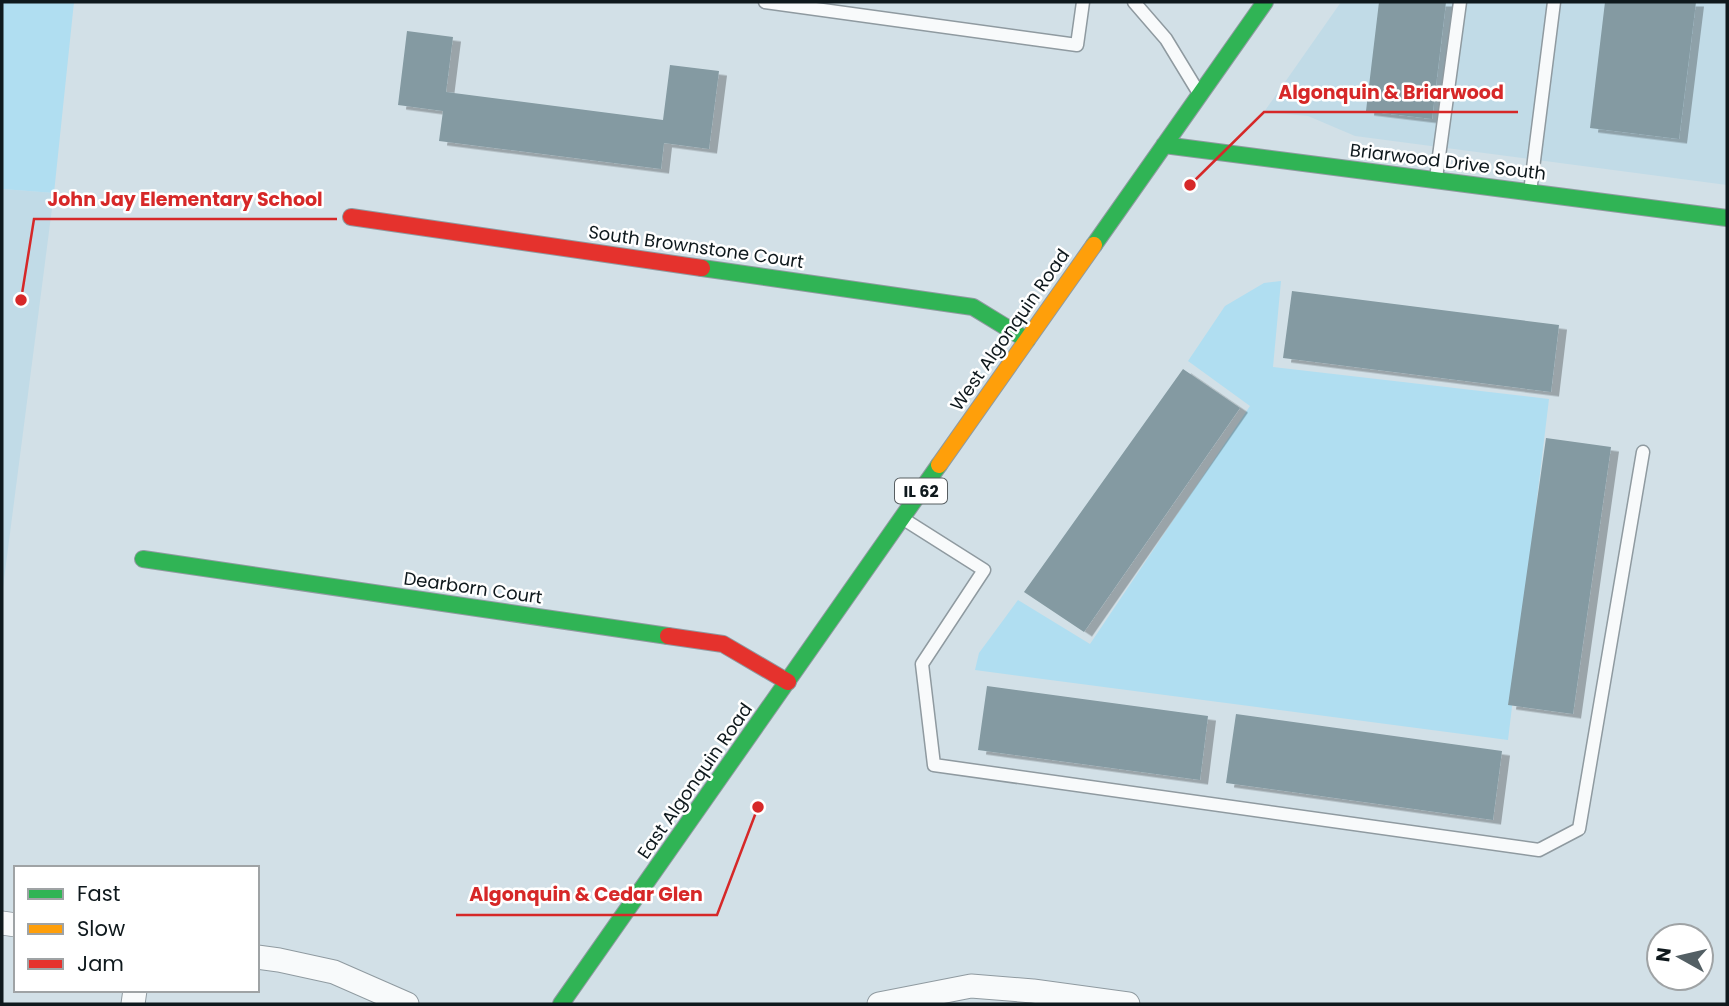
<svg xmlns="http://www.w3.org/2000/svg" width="1729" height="1006" font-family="Poppins,sans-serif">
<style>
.built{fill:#c1dbe7}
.green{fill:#b0def1}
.building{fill:#849aa2;filter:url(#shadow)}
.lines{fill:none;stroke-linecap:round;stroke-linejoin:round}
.lane-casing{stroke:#8f9aa0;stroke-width:15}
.street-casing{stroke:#8f9aa0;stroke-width:25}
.fast-casing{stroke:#8f9aa0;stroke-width:18}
.slow-casing{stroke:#8f9aa0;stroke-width:18}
.jam-casing{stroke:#8f9aa0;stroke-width:18}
.lane{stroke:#f8fafb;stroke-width:12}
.street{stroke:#f8fafb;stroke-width:23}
.fast{stroke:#30b455;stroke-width:16}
.slow{stroke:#ff9f0a;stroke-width:16}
.jam{stroke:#e5322d;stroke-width:16}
.labels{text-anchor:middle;stroke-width:5;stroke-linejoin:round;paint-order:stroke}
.shield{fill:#fff;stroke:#575e61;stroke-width:2}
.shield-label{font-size:16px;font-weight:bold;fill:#0f191d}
.street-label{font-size:18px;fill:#0f191d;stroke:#fff}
.leader{fill:none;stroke:#d62828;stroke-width:2.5}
.callout-dot{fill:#d62828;stroke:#fff;stroke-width:2.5}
.callout-label{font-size:19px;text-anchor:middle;font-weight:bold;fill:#d62828;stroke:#fff;stroke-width:5;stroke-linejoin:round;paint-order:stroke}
</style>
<defs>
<filter id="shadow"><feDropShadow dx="8" dy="4.5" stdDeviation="0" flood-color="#0004"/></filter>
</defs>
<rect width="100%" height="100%" fill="#d2e0e7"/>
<!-- built -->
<path class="built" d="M1341 2H1727V185L1355 136 1308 116 1264 112Z
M2 189 54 193 2 595Z"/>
<!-- green -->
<path class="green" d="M2 2H74L54 193 2 189Z
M1281 281 1273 367 1549 399 1508 740 975 670 979 653 1018 600 1090 644 1250 406 1188 361 1225 306 1264 283Z"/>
<!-- building -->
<path class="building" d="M1379 2H1446L1432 119 1366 111Z
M1605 2H1696L1679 139 1590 128Z
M407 31 453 37 446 92 663 120 670 65 719 71 709 149 664 143 661 169 439 141 443 111 398 105Z
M1292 291 1559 325 1551 392 1283 358Z
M1183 369 1240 408 1084 632 1024 592Z
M1546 438 1611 447 1573 714 1508 705Z
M987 686 1208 716 1200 780 978 750Z
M1236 714 1502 751 1493 820 1226 783Z"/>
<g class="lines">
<!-- lane casing -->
<g class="lane-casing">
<path id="lane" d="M765 2 1077 45 1083 2
M1134 2 1166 39 1197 90
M1436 178 1460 2
M1530 192 1554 2
M905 520 984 570 922 664 934 765 1539 850 1579 829 1643 452"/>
</g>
<!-- street casing -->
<g class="street-casing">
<path id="street" d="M2 923 16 925
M257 957 279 960 334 972 407 1004
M133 1004 135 990
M879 1004 971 986 1033 991 1128 1004"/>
</g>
<!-- fast casing -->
<g class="fast-casing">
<path id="fast" d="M1164 145 1727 218
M1094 245 1265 2
M702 268 973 307 1027 340
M143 559 668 636
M561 1004 939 465"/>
</g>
<!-- slow casing -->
<g class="slow-casing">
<path id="slow" d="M939 465 1094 245"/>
</g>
<!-- jam casing -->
<g class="jam-casing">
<path id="jam" d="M351 217 702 268
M668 636 723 644 788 682"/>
</g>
<!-- lane -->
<use href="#lane" class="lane"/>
<!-- street -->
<use href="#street" class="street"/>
<!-- fast -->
<use href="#fast" class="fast"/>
<!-- slow -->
<use href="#slow" class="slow"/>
<!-- jam -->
<use href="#jam" class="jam"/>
</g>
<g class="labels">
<!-- shield labels -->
<rect class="shield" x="895" y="478.5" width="52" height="25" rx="5"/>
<g class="shield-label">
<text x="921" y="497">IL 62</text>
</g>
<!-- street labels -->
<g class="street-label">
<text transform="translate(1448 162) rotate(7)" y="6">Briarwood Drive South</text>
<text transform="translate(696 247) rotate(8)" y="6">South Brownstone Court</text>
<text transform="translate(1010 330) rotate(-55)" y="6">West Algonquin Road</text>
<text transform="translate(473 588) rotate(8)" y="6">Dearborn Court</text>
<text transform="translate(695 781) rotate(-55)" y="6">East Algonquin Road</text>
</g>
</g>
<!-- callouts -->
<path class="leader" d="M1190 185L1264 112H1518M21 300L34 219H337M758 807L717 915H456"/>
<g class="callout-dot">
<circle cx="1190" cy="185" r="7"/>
<circle cx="21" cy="300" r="7"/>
<circle cx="758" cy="807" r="7"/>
</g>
<g class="callout-label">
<text x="1391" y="99">Algonquin &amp; Briarwood</text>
<text x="185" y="206">John Jay Elementary School</text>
<text x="586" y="901">Algonquin &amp; Cedar Glen</text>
</g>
<!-- border -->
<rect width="1729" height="1006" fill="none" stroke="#0f191d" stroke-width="7"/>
<!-- legend -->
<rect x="14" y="866" width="245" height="126" fill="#ffffff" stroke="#9fa3a5" stroke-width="2"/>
<rect x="28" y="889" width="35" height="10" fill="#30b455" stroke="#9fa3a5" stroke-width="2"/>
<text x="77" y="901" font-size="21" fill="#0f191d">Fast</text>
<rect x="28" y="924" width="35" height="10" fill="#ff9f0a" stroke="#9fa3a5" stroke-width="2"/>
<text x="77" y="936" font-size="21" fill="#0f191d">Slow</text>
<rect x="28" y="959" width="35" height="10" fill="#e5322d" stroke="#9fa3a5" stroke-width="2"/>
<text x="77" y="971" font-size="21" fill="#0f191d">Jam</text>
<!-- north arrow -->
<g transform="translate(1680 957) rotate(278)"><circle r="33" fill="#ffffff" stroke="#9fa3a5" stroke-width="2"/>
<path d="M0-5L12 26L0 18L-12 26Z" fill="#535f64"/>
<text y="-10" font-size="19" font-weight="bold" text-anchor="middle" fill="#0f191d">N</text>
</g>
</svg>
